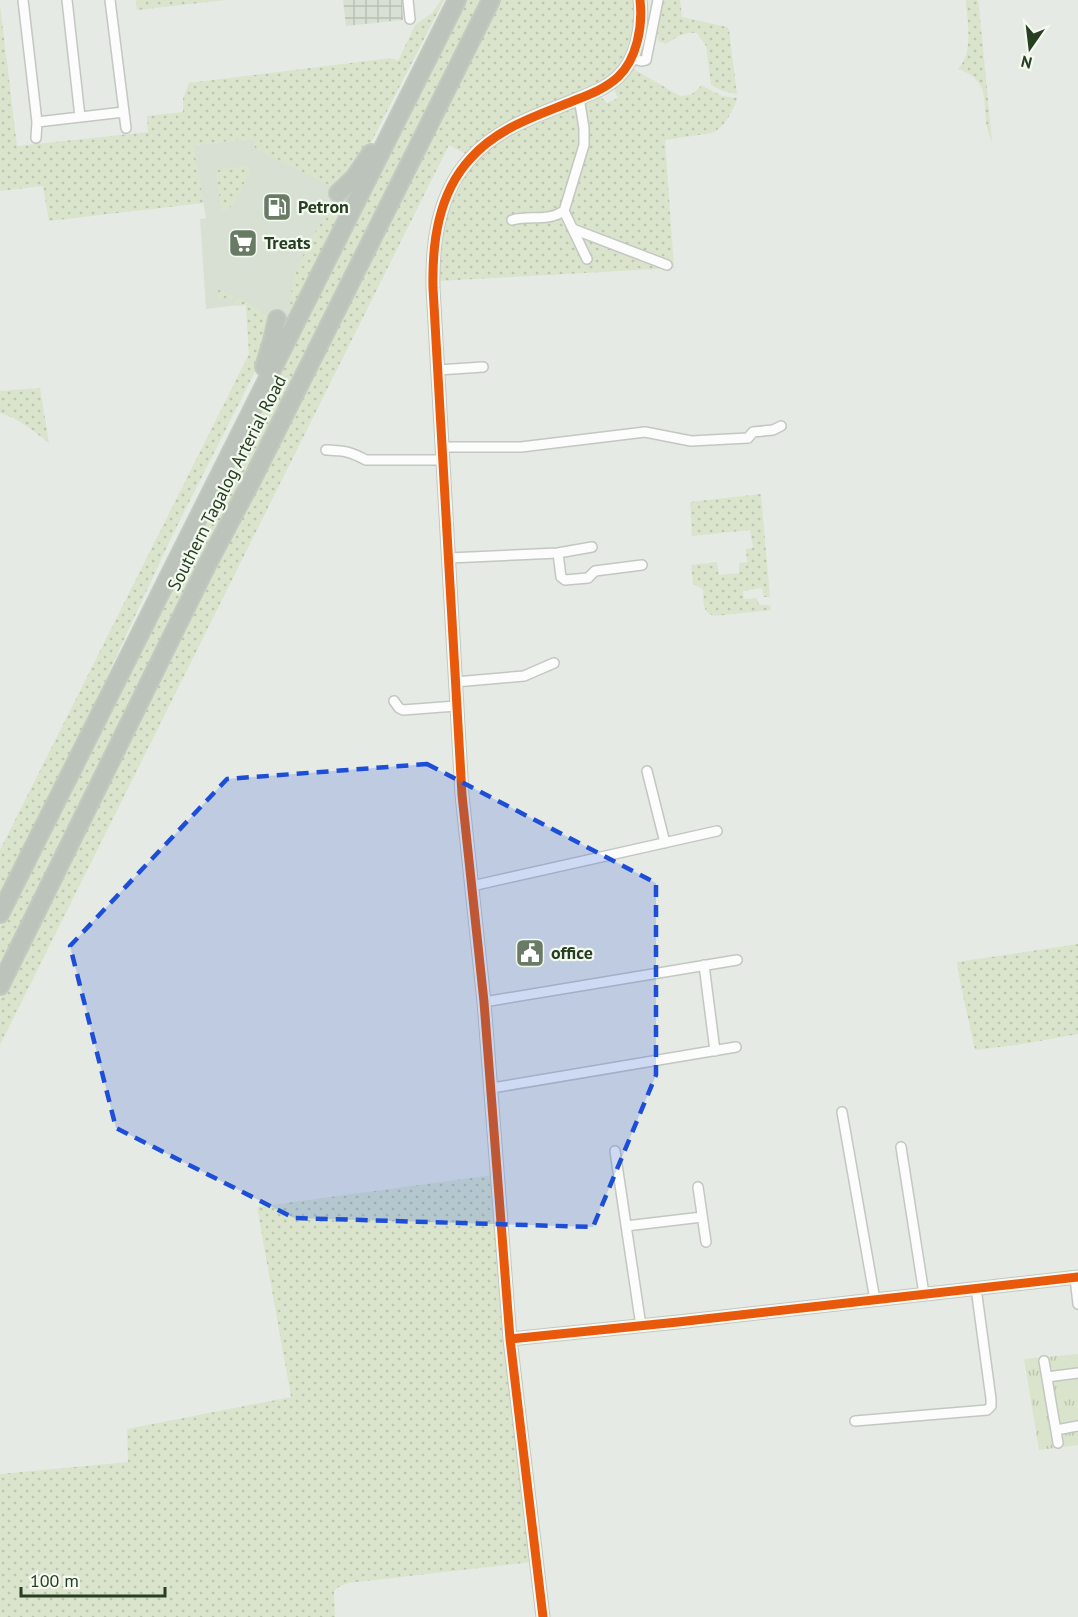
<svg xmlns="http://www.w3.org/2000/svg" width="1078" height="1617" font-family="'PT Sans',sans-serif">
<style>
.built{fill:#d8e0d4}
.industrial{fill:url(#industrial-grid)}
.grass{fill:url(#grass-dots)}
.park{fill:url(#park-tufts)}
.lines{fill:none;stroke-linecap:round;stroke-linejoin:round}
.minor-casing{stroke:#c3c7c1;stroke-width:12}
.tertiary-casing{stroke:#c3c7c1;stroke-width:15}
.motorway-casing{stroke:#c2cac0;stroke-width:20}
.minor{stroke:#fbfcfb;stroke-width:9}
.tertiary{stroke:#fbfcfb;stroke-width:12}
.motorway{stroke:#bcc3ba;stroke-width:16}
.cycleway-casing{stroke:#f5f9f2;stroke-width:13}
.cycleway{stroke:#e8590c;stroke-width:9}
.marked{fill:#1d4ed8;fill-opacity:0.2;stroke:#1d4ed8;stroke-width:4.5;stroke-dasharray:12 8;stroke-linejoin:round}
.labels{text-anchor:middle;stroke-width:4.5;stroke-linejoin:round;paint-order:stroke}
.poi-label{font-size:18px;font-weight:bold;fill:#253f20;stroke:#f5f9f2;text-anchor:start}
.street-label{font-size:18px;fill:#253f20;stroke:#f5f9f2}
</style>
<defs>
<pattern id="industrial-grid" width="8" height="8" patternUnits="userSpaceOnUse" patternTransform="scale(1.5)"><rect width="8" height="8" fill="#d8e0d4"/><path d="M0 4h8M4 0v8" fill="none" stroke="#b9c1b6"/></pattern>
<pattern id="grass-dots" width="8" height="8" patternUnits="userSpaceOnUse" patternTransform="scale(1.5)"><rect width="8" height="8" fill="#dae4cc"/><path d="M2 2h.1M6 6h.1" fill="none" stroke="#bbc5af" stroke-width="1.8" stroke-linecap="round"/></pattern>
<pattern id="park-tufts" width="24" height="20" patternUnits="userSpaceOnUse" patternTransform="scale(1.5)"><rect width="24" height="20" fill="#dae4cc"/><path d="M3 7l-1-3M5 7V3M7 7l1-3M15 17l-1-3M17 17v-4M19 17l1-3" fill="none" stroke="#bbc5af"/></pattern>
</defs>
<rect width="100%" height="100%" fill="#e6eae4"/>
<!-- built -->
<path class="built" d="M249 139 369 166 279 345 249 354 246 304 206 309 200 219 206 218 193 145Z"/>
<!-- industrial -->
<path class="industrial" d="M343 0H402L403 20 346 26Z"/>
<!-- grass -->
<path class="grass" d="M136 0H226L137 10Z
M441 0H444L361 162 333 187 256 149 253 144 254 141 249 139 193 145 204 203 49 221 43 186 0 191V5L17 146 148 132 147 116 183 112V98L189 83 375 60 391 58 398 61 415 25 433 12Z
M463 0H485L0 970V927Z
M498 0H633L635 16 631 37 622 61 611 76 596 85 500 126 468 155 449 145 0 1045V999L170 653Z
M661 0H680L682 17 727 27 729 30 737 94 723 91 711 85 706 46 697 33C684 32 677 37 666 44L658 41 656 19Z
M966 0H978L979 7 992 141C977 113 998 82 958 69 974 53 967 21 966 0Z
M632 68 680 96C690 96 696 93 701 85L722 96 737 98C734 110 724 128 712 133L665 140 674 268 439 281 441 236 447 212 466 171 485 149 528 123 575 107H577L600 96 607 103 618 98 613 87Z
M247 166 250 169C244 182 236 211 221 211L216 170Z
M348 201 293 308H291C285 283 321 205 348 201Z
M217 289 248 303 266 316 268 325 262 358 172 536 80 735 0 896V850L249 354 246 305 236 306 235 298 219 299Z
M40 388 49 443C34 431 18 418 0 413V391Z
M761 494 770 597H764L762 588 743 591 744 599 757 598 759 605H770L771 610 715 616C701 612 704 602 703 589L693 584 691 565 717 562 719 575 739 573V563L747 562 746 549 753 548 750 530 692 536 690 502Z
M1078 944V1034L1017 1045 975 1050C969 1020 961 992 957 962Z
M493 1175 531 1562 348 1583 340 1586 334 1591 335 1617H0V1474L128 1462 127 1429 291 1397 257 1207Z"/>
<!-- park -->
<path class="park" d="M1078 1354V1445L1039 1450 1024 1359Z"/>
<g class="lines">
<!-- minor casing -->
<g class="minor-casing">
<path id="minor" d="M23 0 37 122 36 138
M67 0 80 117
M110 0 126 128
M408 0 410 19
M631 58 641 61 646 60 658 0
M579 98 584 128V145L564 211 587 259
M37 122 124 112
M512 220C530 215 547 222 564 211
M573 229 667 265
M438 370 483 367
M442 447H521L645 432 691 441 748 438 753 432 773 430 781 426
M326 450C345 451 349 451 366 460H443
M558 553 592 547
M449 558 558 553 561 577 565 580 588 578 595 571 642 565
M455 682 524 676 554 663
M394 701 399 708 403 710 456 706
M647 771 665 843
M472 886 717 831
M704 965 715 1051
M484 1002 737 960
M492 1088 736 1047
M842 1112 875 1300
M901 1147 924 1294
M615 1151 641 1326
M698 1187 706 1242
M626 1226 702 1217
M1075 1278 1078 1304
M1044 1361 1058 1443
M1047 1377 1078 1373
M855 1421 987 1410 991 1406V1399L976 1288
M1056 1430 1078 1426"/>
</g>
<!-- tertiary casing -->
<g class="tertiary-casing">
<path id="tertiary" d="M510 1339 678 1322 1078 1277
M543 1617 510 1339 484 1002 462 795 433 288C432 243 438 194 470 159 497 128 536 116 573 101 588 95 605 89 618 77 637 59 643 26 640 0"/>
</g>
<!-- motorway casing -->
<g class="motorway-casing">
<path id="motorway" d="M338 193 354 178 371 153
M264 367 272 341 277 319
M0 914 457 0
M0 986 207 565 252 480 491 0"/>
</g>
<!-- minor -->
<use href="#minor" class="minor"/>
<!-- tertiary -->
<use href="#tertiary" class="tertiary"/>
<!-- motorway -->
<use href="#motorway" class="motorway"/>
<!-- cycleway casing -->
<g class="cycleway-casing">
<path id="cycleway" d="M510 1339 678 1322 1078 1277
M543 1617 510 1339 484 1002 462 795 433 288C432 243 438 194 470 159 497 128 536 116 573 101 588 95 605 89 618 77 637 59 643 26 640 0"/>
</g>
<!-- cycleway -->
<use href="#cycleway" class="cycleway"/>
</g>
<!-- marked area -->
<path class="marked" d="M427 764 656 883V1075L593 1227 294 1218 116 1128 70 946 227 779Z"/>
<!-- icons -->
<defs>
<g id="fuel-square" transform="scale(1.5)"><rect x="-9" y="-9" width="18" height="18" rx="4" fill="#697b65" stroke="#f5f9f2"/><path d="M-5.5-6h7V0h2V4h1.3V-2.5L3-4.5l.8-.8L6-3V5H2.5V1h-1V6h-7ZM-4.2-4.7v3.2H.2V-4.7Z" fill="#fff"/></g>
<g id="supermarket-square" transform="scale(1.5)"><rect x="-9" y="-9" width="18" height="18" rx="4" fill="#697b65" stroke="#f5f9f2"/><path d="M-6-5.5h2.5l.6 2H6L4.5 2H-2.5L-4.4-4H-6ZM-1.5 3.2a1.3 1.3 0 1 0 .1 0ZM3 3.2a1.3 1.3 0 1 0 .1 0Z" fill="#fff"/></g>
<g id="civic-square" transform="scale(1.5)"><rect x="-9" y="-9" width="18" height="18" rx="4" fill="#697b65" stroke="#f5f9f2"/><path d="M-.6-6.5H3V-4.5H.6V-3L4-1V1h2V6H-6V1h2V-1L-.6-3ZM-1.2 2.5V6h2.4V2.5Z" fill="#fff"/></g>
</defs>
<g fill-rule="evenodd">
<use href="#fuel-square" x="277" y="207"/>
<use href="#supermarket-square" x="243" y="243"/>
<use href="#civic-square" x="530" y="953"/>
</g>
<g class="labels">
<!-- poi labels -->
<g class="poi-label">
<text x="298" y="213">Petron</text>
<text x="264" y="249">Treats</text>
<text x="551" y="959">office</text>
</g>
<!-- street labels -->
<g class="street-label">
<text transform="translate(227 483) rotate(-63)" y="6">Southern Tagalog Arterial Road</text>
</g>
</g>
<!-- north arrow -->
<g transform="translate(1030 48) rotate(194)" stroke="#f5f9f2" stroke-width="4.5" paint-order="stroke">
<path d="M0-4.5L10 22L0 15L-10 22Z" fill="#253f20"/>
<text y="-9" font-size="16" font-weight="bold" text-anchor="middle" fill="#253f20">N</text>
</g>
<!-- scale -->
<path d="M21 1587v9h144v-9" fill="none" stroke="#253f20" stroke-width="3"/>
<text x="30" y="1587" font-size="18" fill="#253f20" stroke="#f5f9f2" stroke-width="4.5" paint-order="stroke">100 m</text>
</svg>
